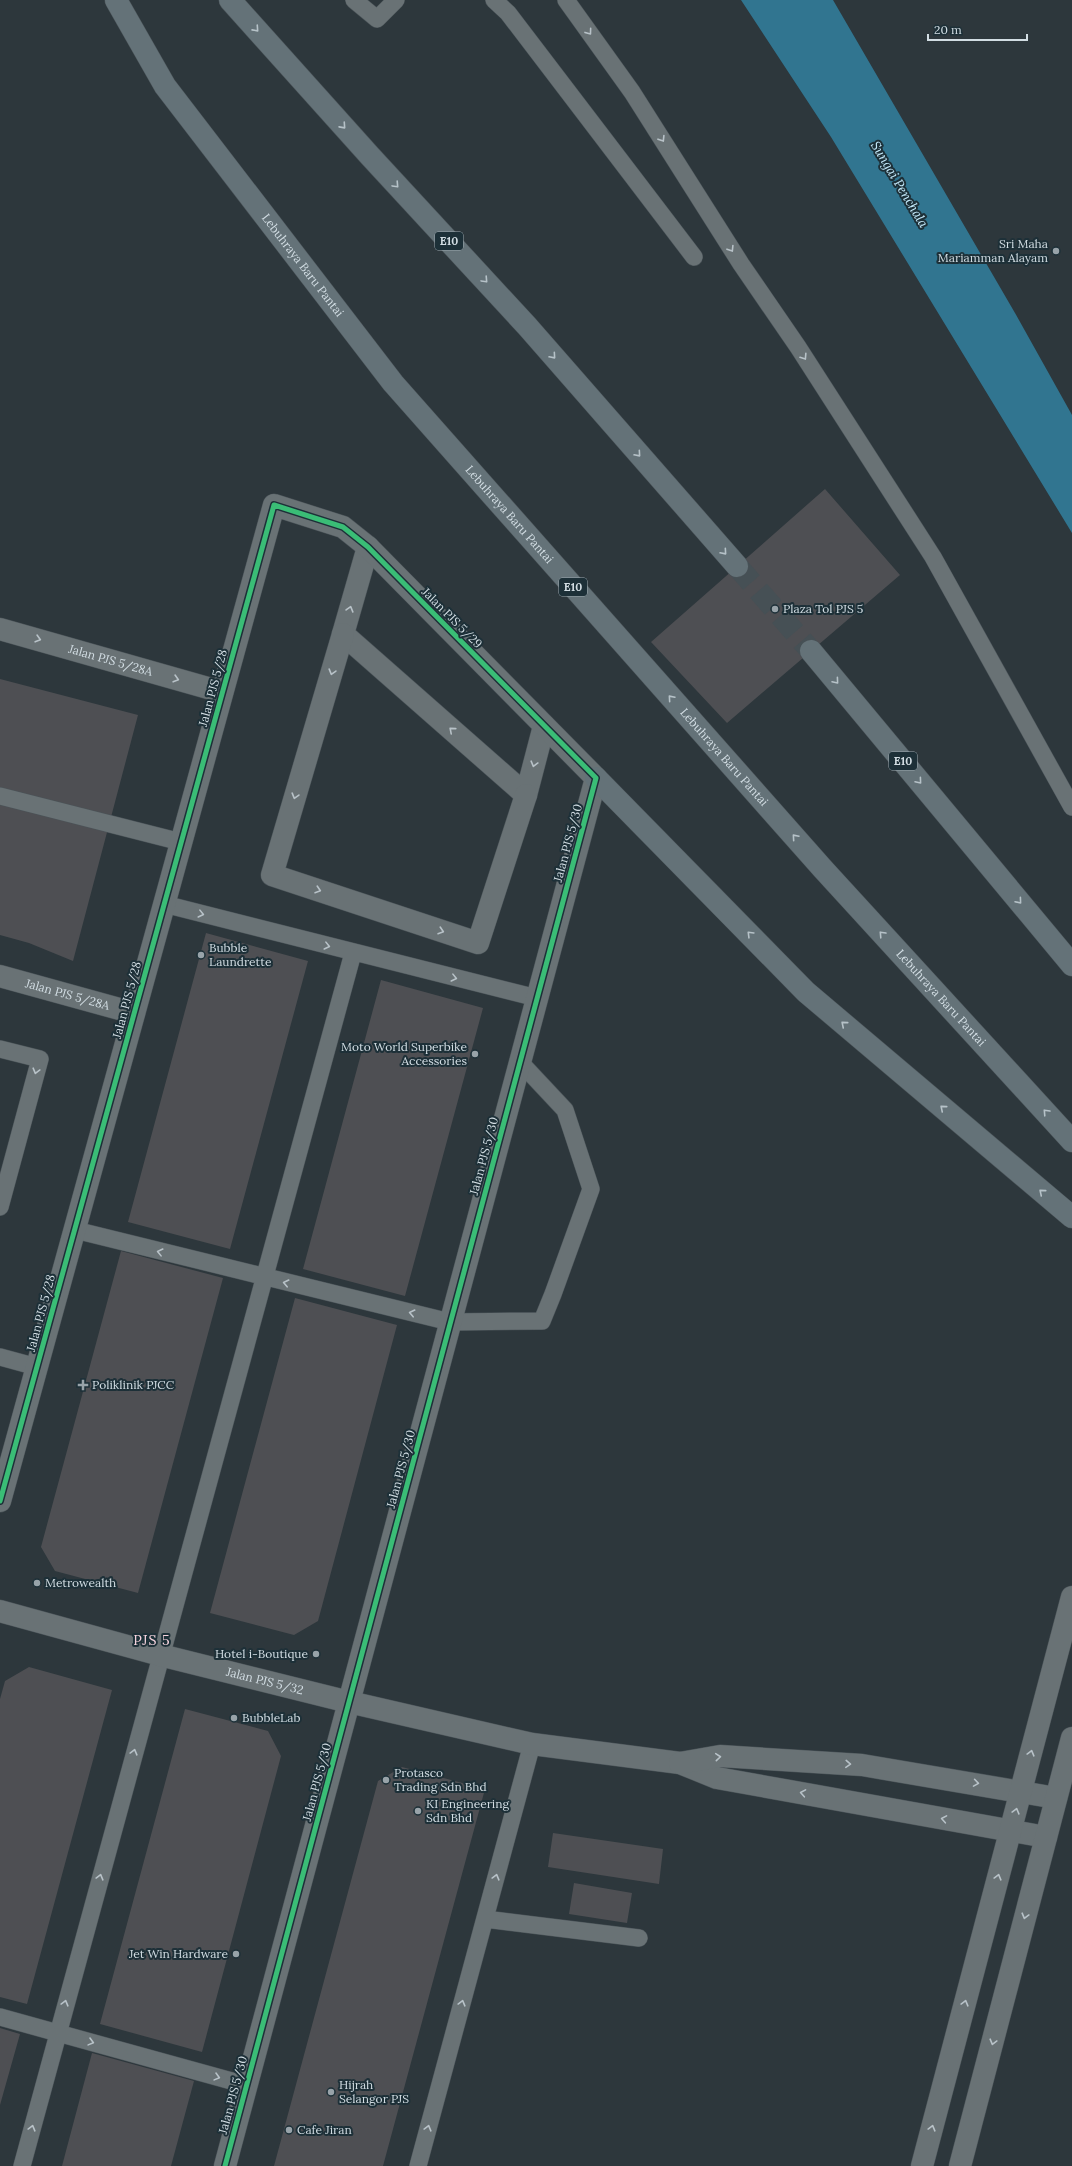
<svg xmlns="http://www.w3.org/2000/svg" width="1072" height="2166" font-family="Lora,serif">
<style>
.water{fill:#317590}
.building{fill:#4e4f53}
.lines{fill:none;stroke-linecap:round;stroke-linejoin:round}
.highway-tunnel{stroke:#465055;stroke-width:22;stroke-dasharray:22 11;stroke-linecap:butt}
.lane-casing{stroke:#4b5459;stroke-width:18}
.street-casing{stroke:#4b5459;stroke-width:23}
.highway-casing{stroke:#4b5459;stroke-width:23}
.lane{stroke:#697275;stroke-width:17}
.street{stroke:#697275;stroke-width:22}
.highway{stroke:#647278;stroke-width:22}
.cycleway-casing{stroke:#1d3038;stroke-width:8}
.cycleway{stroke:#3abd76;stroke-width:5}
.oneway{stroke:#b6c2c8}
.oneway2{stroke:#b8c2c8}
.poi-dot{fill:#98a3a9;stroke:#1d3038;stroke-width:1.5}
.labels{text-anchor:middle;stroke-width:4;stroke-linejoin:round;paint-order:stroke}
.shield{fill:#1d3038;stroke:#9ca9b0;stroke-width:1}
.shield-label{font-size:11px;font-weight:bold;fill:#d2dde3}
.poi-label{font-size:12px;fill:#d2dde3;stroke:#1d3038;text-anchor:start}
.street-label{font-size:12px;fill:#d2dde3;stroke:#1d3038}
.water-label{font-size:13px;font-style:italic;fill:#c5ebfc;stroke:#1d3038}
.quarter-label{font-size:14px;letter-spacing:1px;fill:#f6d4de;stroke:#1d3038}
</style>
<rect width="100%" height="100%" fill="#2d373c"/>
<!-- water -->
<path class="water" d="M741 0H833L1015 313 1072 415V533L831 137Z"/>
<!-- building -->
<path class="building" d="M825 489 900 575 727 723 651 642Z
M0 679 138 715 73 961 29 943 0 935Z
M206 933 308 961 230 1249 128 1222Z
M381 980 483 1008 405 1296 303 1269Z
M121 1251 223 1278 138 1593 55 1571 41 1547Z
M295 1298 397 1325 318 1621 294 1635 210 1613Z
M29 1667 112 1690 27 2004 0 1997V1699L5 1681Z
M185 1709 268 1731 281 1756 202 2052 100 2024Z
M402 1767 485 1789 383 2166H274L378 1781Z
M553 1833 663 1849 659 1884 548 1867Z
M574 1883 632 1893 627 1923 569 1914Z
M0 2028 20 2034 0 2105Z
M92 2053 194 2081 171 2166H62Z"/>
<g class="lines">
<!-- highway-tunnel -->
<path class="highway-tunnel" d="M737 566 811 651"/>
<!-- lane casing -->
<g class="lane-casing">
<path id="lane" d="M354 0 377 19 396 0
M494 0 508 13 694 257
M566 0 632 92 741 264 798 347 933 557 1072 807
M0 796 181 842
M164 904 537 998
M0 1049 40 1059 0 1207
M75 1230 450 1322 542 1321 553 1294 591 1189 565 1110 520 1062
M0 1357 37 1367
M485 1919 639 1938
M0 2017 246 2085
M22 2166 353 953
M418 2166 532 1744"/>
</g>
<!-- street casing -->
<g class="street-casing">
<g id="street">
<path d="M368 547 343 634 526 795 544 726"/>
<path id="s1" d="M0 629 222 692"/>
<path d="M343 634 272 875 478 943 526 795"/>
<path id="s2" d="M0 976 134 1013"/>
<path d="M0 1501 274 505 343 527 368 547 596 778 225 2166"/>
<path id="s3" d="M0 1611 160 1655 349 1702 532 1744 680 1763 717 1778 1046 1837"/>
<path d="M680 1763 720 1756 862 1765 1056 1798"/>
<path d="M922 2166 1072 1597"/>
<path d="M960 2166 1072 1738"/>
</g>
</g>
<!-- highway casing -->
<g class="highway-casing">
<g id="highway">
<path id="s4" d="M116 0 165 86 393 383 823 869 1072 1141"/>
<path d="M230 0 370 156 527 326 737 566"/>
<path d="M811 651 1072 965"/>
<path d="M596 778 806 992 1072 1217"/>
</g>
</g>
<!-- lane -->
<use href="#lane" class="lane"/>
<!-- street -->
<use href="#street" class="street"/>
<!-- highway -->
<use href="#highway" class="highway"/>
<!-- cycleway casing -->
<g class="cycleway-casing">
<path id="cycleway" d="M0 1501 274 505 343 527 368 547 596 778 225 2166"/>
</g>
<!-- cycleway -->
<use href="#cycleway" class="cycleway"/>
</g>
<!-- one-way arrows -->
<defs><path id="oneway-chevron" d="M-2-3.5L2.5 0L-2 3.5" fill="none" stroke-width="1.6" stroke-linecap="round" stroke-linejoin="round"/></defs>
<g class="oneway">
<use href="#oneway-chevron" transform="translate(256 29) rotate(48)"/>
<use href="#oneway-chevron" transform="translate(343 126) rotate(48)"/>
<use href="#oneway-chevron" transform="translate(396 185) rotate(47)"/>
<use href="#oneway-chevron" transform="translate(485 280) rotate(47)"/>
<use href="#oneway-chevron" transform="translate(553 356) rotate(49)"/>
<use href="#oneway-chevron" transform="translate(638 454) rotate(49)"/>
<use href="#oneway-chevron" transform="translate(724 552) rotate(49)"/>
<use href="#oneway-chevron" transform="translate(836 681) rotate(50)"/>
<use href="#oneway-chevron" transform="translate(671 698) rotate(-131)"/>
<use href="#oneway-chevron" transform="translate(919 781) rotate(50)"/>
<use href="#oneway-chevron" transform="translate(795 837) rotate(-131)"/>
<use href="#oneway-chevron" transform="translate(1019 901) rotate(50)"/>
<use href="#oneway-chevron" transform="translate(750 934) rotate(-135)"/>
<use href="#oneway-chevron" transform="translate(882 934) rotate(-133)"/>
<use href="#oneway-chevron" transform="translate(844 1024) rotate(-140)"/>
<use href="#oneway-chevron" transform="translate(943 1108) rotate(-140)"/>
<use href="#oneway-chevron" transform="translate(1046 1112) rotate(-133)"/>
<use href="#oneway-chevron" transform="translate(1042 1192) rotate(-140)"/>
</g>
<g class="oneway2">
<use href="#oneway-chevron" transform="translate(589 32) rotate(54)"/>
<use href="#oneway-chevron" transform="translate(662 139) rotate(58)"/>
<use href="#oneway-chevron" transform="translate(731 249) rotate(58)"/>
<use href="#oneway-chevron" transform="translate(804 357) rotate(57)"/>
<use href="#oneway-chevron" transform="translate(350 609) rotate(-74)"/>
<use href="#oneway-chevron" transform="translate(38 639) rotate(16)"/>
<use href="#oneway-chevron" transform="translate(332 672) rotate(106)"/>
<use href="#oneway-chevron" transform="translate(176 679) rotate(16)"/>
<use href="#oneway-chevron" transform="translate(452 730) rotate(-139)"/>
<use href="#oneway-chevron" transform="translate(534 764) rotate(105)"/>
<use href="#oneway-chevron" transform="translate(295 796) rotate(106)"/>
<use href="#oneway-chevron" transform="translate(318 890) rotate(18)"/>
<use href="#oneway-chevron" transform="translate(201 914) rotate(14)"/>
<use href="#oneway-chevron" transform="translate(441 931) rotate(18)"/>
<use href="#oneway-chevron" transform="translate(327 946) rotate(14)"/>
<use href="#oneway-chevron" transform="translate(454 978) rotate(14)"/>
<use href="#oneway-chevron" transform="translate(36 1071) rotate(105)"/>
<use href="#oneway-chevron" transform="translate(160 1252) rotate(-166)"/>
<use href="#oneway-chevron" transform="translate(286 1283) rotate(-167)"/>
<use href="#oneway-chevron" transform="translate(412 1313) rotate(-167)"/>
<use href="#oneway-chevron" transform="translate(134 1752) rotate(-75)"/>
<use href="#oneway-chevron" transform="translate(1031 1753) rotate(-75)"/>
<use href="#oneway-chevron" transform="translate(718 1757) rotate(-5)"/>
<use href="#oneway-chevron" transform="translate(848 1764) rotate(3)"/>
<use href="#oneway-chevron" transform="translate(976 1783) rotate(9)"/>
<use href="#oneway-chevron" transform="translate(803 1793) rotate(-170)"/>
<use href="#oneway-chevron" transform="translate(1016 1811) rotate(-75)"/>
<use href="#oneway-chevron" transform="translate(944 1819) rotate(-170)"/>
<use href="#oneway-chevron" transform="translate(100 1877) rotate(-75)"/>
<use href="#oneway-chevron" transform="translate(496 1877) rotate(-75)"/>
<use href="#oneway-chevron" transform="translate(998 1877) rotate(-75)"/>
<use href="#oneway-chevron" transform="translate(1025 1916) rotate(105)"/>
<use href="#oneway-chevron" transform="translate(65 2003) rotate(-75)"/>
<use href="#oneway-chevron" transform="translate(462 2003) rotate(-75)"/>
<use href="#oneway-chevron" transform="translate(965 2003) rotate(-75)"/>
<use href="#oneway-chevron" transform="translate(91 2042) rotate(15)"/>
<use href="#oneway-chevron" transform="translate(993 2042) rotate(105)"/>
<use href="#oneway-chevron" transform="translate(217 2077) rotate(15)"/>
<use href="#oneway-chevron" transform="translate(32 2128) rotate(-75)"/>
<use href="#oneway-chevron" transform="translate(428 2128) rotate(-75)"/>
<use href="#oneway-chevron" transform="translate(932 2128) rotate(-75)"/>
</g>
<!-- markers -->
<g class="poi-dot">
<circle cx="1056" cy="251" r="4"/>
<circle cx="775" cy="609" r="4"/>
<circle cx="201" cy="955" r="4"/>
<circle cx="475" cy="1054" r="4"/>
<path d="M81 1379h4v4h4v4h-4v4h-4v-4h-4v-4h4z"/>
<circle cx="37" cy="1583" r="4"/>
<circle cx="316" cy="1654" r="4"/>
<circle cx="234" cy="1718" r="4"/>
<circle cx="386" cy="1780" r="4"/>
<circle cx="418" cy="1811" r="4"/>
<circle cx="236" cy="1954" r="4"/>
<circle cx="331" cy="2092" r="4"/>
<circle cx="289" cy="2130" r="4"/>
</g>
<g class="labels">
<!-- shield labels -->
<g class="shield">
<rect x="435" y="232" width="28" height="18" rx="3"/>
<rect x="559" y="578" width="28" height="18" rx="3"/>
<rect x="889" y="752" width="28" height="18" rx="3"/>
</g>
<g class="shield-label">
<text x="449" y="245">E10</text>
<text x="573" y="591">E10</text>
<text x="903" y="765">E10</text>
</g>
<!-- poi labels -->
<g class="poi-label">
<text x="1048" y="248" text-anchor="end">Sri Maha<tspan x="1048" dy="14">Mariamman Alayam</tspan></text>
<text x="783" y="613">Plaza Tol PJS 5</text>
<text x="209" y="952">Bubble<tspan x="209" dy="14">Laundrette</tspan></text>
<text x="467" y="1051" text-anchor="end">Moto World Superbike<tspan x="467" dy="14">Accessories</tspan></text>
<text x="92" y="1389">Poliklinik PJCC</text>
<text x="45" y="1587">Metrowealth</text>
<text x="308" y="1658" text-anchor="end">Hotel i-Boutique</text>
<text x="242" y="1722">BubbleLab</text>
<text x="394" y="1777">Protasco<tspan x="394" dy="14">Trading Sdn Bhd</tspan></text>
<text x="426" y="1808">KI Engineering<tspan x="426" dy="14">Sdn Bhd</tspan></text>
<text x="228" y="1958" text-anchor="end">Jet Win Hardware</text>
<text x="339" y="2089">Hijrah<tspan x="339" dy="14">Selangor PJS</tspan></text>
<text x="297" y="2134">Cafe Jiran</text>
</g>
<!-- street labels -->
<g class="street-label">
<text dy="4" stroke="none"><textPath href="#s4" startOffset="325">Lebuhraya Baru Pantai</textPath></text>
<text dy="4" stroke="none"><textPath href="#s4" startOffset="649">Lebuhraya Baru Pantai</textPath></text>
<text transform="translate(452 618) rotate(45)" y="4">Jalan PJS 5/29</text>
<text dy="4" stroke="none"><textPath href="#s1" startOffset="115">Jalan PJS 5/28A</textPath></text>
<text transform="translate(213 688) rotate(-75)" y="4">Jalan PJS 5/28</text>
<text dy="4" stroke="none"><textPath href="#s4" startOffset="973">Lebuhraya Baru Pantai</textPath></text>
<text transform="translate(568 843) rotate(-75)" y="4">Jalan PJS 5/30</text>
<text dy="4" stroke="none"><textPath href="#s2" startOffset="70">Jalan PJS 5/28A</textPath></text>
<text dy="4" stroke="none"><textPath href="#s4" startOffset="1297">Lebuhraya Baru Pantai</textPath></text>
<text transform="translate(127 1000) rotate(-75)" y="4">Jalan PJS 5/28</text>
<text transform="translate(484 1156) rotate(-75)" y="4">Jalan PJS 5/30</text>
<text transform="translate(41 1313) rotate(-75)" y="4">Jalan PJS 5/28</text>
<text transform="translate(401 1469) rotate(-75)" y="4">Jalan PJS 5/30</text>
<text dy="4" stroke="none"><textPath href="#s3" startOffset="274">Jalan PJS 5/32</textPath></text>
<text transform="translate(317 1782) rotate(-75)" y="4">Jalan PJS 5/30</text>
<text transform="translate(233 2095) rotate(-75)" y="4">Jalan PJS 5/30</text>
</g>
<!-- water labels -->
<g class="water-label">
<text transform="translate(900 184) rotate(59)" y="5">Sungai Penchala</text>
</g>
<!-- quarter labels -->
<g class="quarter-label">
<text x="152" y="1645">PJS 5</text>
</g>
</g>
<!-- scale -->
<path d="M928 34v6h99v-6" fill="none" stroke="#d2dde3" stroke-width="2"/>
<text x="934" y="34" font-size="12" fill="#d2dde3" stroke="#1d3038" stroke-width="3" paint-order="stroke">20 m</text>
</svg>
